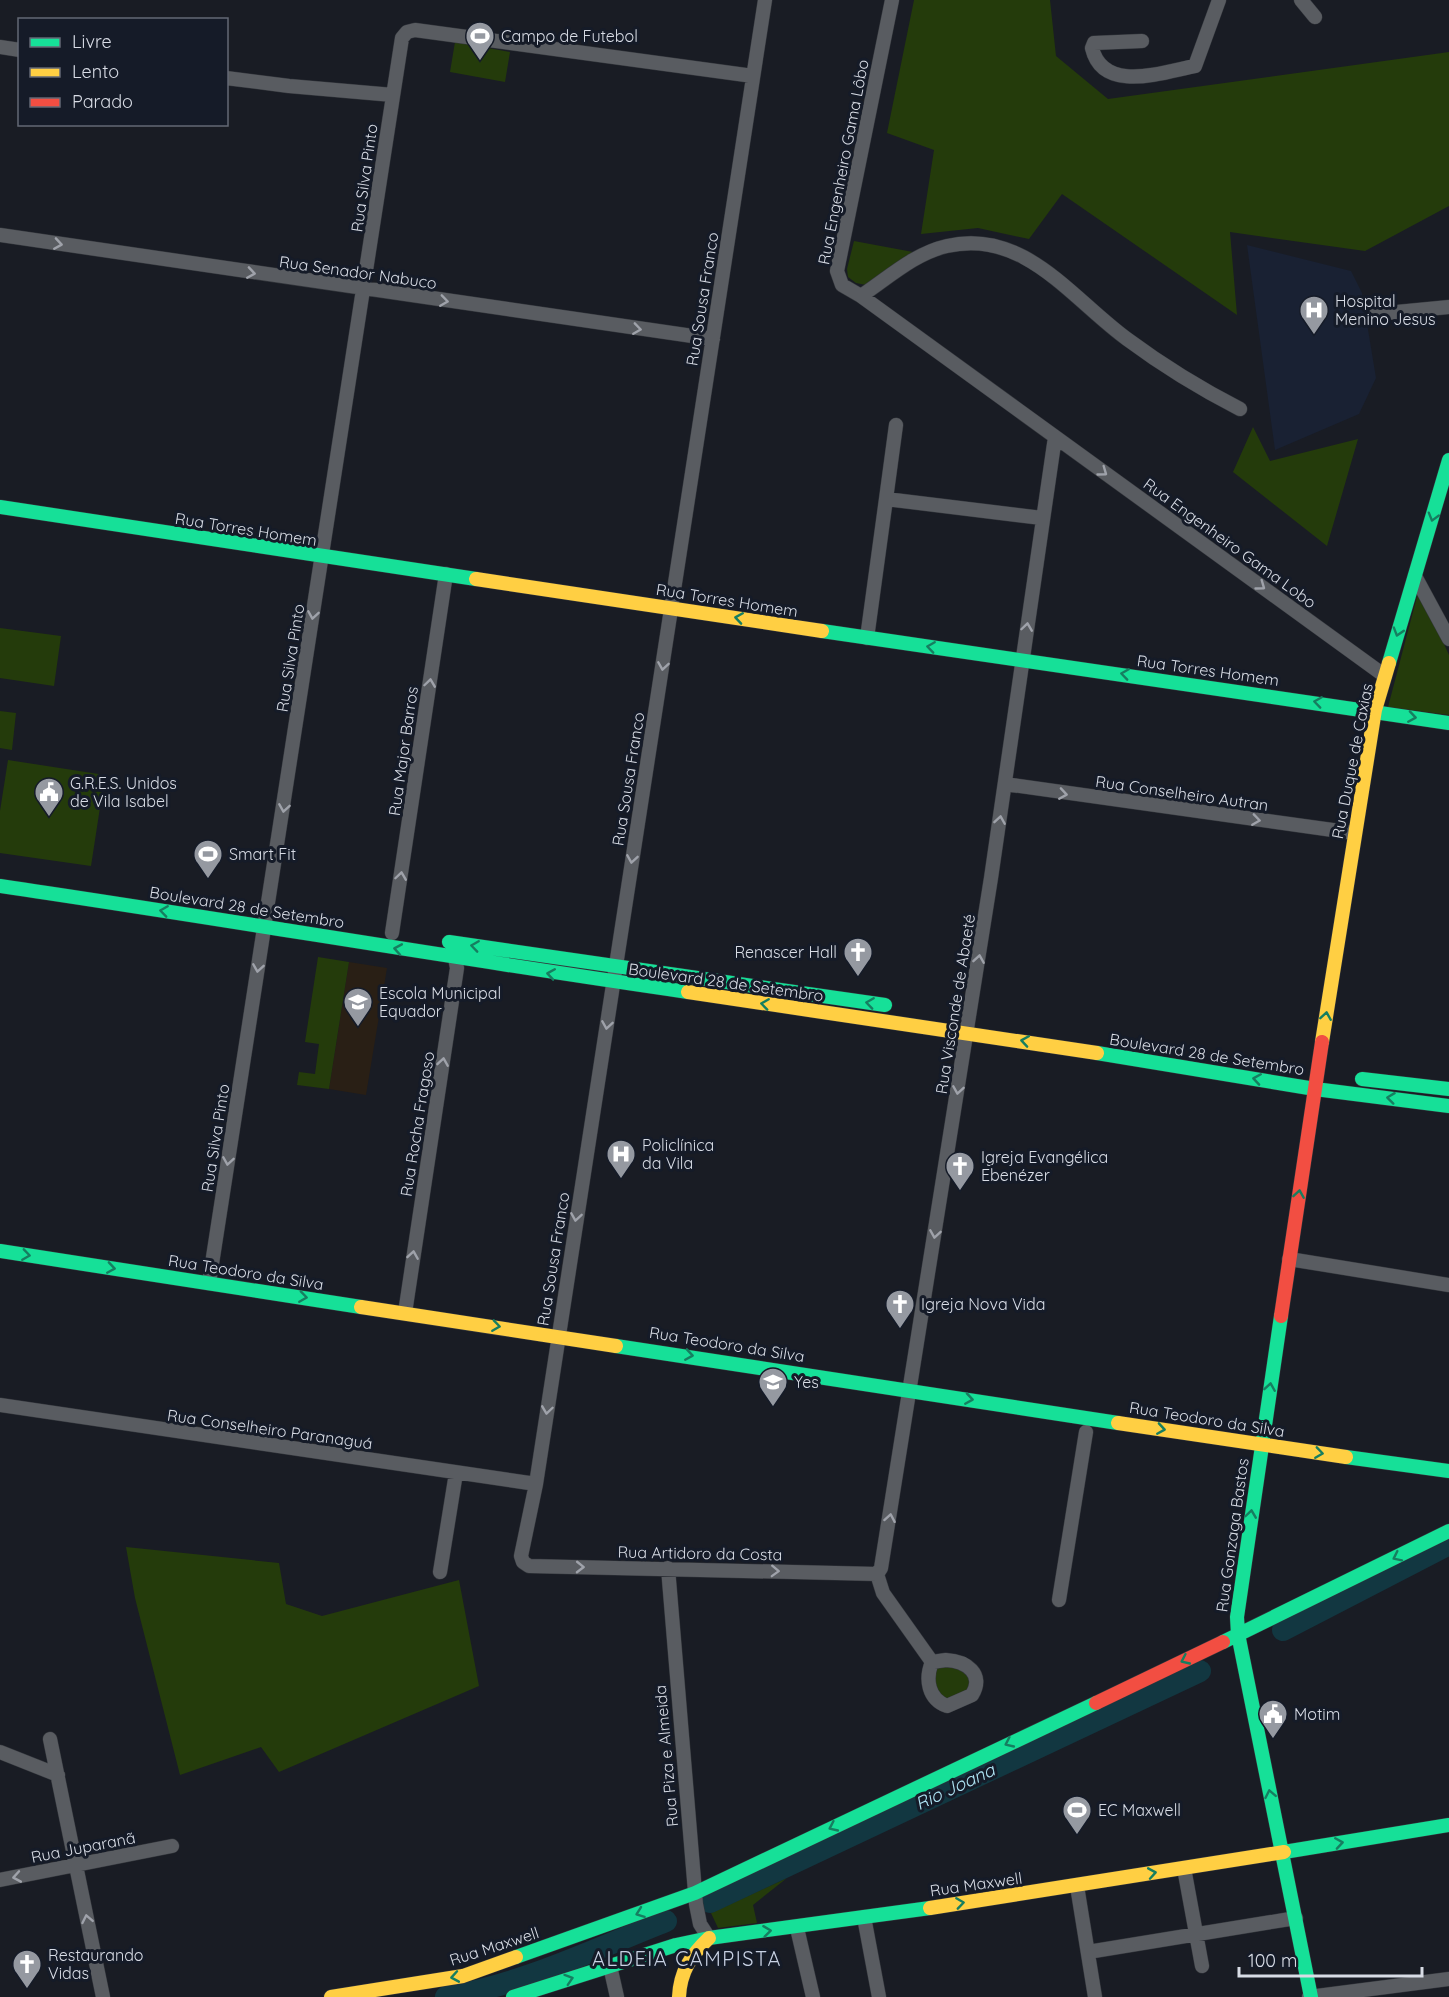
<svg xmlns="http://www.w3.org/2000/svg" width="1449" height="1997" font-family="Quicksand,sans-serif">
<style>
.built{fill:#192133}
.education{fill:#291f15}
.green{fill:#243b0b}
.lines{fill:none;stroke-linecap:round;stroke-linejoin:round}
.river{stroke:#123741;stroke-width:22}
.street-casing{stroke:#33363c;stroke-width:15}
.fast-casing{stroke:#33363c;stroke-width:15}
.slow-casing{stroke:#33363c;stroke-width:15}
.jam-casing{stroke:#33363c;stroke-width:15}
.street{stroke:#595c61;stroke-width:14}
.fast{stroke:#16e098;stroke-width:14}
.slow{stroke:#ffcf43;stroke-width:14}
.jam{stroke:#f24e42;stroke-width:14}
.oneway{stroke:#9fa2aa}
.oneway2{stroke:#167e60}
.labels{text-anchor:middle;stroke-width:6;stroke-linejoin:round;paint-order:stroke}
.poi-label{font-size:16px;fill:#d8dce5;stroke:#151b28;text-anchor:start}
.street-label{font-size:16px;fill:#d8dce5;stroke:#151b28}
.water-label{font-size:18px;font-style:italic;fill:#afe5f5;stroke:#151b28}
.quarter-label{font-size:20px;letter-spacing:1.5px;fill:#c8d1e3;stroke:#151b28}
</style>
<rect width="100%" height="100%" fill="#191c24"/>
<!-- built -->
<path class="built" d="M1247 245 1351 271 1362 293 1376 378 1359 414 1275 450Z"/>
<!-- education -->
<path class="education" d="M349 962 387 968 366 1095 329 1089Z"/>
<!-- green -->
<path class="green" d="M914 0H1050L1056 56 1108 99 1449 52V206L1365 251 1230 232 1237 315 1062 194 1029 239 978 228 921 234 934 150 887 133Z
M455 42 510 52 505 82 450 72Z
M854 241 913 252 866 285 856 283 848 277 847 269Z
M1253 427 1270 461 1358 439 1327 546 1233 472Z
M1419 589 1449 655V715L1388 707Z
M0 628 61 636 54 686 0 678Z
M0 711 16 713 12 750 0 748Z
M8 760 105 775 91 866 0 853V811Z
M318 957 349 962 329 1089 297 1085 299 1072 315 1074 319 1044 305 1042Z
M126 1547 279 1563 286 1604 322 1616 459 1580 479 1686 279 1772 261 1747 180 1775 135 1598Z
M946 1663 971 1671 972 1689 951 1703 934 1690 936 1665Z
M787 1878 753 1905 757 1923 718 1928 711 1913Z"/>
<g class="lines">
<!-- river -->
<path class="river" d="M1283 1630 1449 1544
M710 1902 1200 1671
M446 1997C522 1985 595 1949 666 1921"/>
<!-- street casing -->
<g class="street-casing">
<path id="street" d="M765 0 536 1484 521 1556 523 1562 529 1566 877 1574
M892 0 837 271 842 285 861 296 1385 676
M1301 0 1315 17
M1142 41 1094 43 1092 48C1103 94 1163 72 1195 66L1219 0
M0 47 20 50
M226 78 289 86 393 95
M0 235 713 339
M861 296C888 278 915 253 947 246 1024 228 1072 299 1127 339 1162 365 1201 389 1240 409
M1376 314 1449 307
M886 499 896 425
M1415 576 1449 639
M867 638 886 499 1042 518
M1005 784 1354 833
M392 933 446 574
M1289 1259 1449 1285
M209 1283 402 38 407 32 415 30 753 76
M405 1313 457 968 454 953
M0 1405 536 1484
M668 1568 696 1904 700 1924 709 1938
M440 1572 456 1473
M877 1574 881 1568 991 878 1055 437
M877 1574 883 1593 932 1662
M1059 1600 1086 1432
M946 1660C966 1661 985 1674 972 1695L947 1706C928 1699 925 1679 932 1662Z
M50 1739 103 1997
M0 1752 58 1775
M1184 1868 1202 1966
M0 1880 172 1846
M1077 1886 1095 1997
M864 1917 879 1997
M797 1928 813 1997
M1088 1952 1296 1918
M610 1966 617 1997
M1309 1997 1449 1979"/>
</g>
<!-- fast casing -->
<g class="fast-casing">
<path id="fast" d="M0 507 476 579
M822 631 1449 723
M1389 663 1449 460
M0 886C230 920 458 959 688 992
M449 942 885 1005
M1097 1053 1315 1089 1449 1106
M1362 1079 1449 1089
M0 1251 361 1307
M1281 1316 1237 1617 1238 1634 1311 1997
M616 1346 1118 1423
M1346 1457 1449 1471
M1223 1642 1449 1531
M1284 1852 1449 1825
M516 1957 695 1893 1096 1703
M513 1997 676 1945 709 1938 930 1908"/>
</g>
<!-- slow casing -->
<g class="slow-casing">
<path id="slow" d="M476 579 822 631
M688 992 1097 1053
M1322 1042 1375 710 1389 663
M361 1307 616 1346
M1118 1423 1346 1457
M930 1908 1284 1852
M331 1997 463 1976 516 1957
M679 1997C680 1972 691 1955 709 1938"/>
</g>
<!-- jam casing -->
<g class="jam-casing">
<path id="jam" d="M1281 1316 1322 1042
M1096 1703 1223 1642"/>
</g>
<!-- street -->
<use href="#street" class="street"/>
<!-- fast -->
<use href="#fast" class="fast"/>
<!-- slow -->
<use href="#slow" class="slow"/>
<!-- jam -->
<use href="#jam" class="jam"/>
</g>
<!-- one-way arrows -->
<defs><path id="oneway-chevron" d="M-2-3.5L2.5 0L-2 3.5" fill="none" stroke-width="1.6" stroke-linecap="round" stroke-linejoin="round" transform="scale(1.5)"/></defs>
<g class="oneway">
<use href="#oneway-chevron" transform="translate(58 244) rotate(9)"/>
<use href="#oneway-chevron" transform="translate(251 273) rotate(9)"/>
<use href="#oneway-chevron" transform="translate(444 301) rotate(8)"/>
<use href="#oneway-chevron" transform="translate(637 329) rotate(8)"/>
<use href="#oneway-chevron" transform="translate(1103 472) rotate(36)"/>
<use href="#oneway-chevron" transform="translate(1261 586) rotate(36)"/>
<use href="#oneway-chevron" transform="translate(313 615) rotate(99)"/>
<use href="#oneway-chevron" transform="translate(1027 627) rotate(-82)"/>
<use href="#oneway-chevron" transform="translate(663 666) rotate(99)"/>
<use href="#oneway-chevron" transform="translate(430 683) rotate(-82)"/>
<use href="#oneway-chevron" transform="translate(1063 794) rotate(9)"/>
<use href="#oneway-chevron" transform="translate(284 808) rotate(99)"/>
<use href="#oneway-chevron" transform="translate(1000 820) rotate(-81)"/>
<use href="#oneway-chevron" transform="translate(1256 820) rotate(8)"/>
<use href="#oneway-chevron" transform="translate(632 859) rotate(99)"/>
<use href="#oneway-chevron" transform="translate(401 876) rotate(-82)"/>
<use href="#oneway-chevron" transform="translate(979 959) rotate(-81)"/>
<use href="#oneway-chevron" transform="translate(258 968) rotate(99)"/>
<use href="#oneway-chevron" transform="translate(607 1025) rotate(99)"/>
<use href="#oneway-chevron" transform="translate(443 1062) rotate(-81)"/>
<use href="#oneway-chevron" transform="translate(958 1090) rotate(99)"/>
<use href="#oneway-chevron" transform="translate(228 1161) rotate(99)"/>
<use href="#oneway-chevron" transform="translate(576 1217) rotate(99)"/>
<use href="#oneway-chevron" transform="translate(935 1234) rotate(99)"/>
<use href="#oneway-chevron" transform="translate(413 1255) rotate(-81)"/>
<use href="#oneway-chevron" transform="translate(547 1410) rotate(98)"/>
<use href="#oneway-chevron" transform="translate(890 1518) rotate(-80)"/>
<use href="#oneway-chevron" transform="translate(580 1567) rotate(1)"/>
<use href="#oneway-chevron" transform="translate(775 1571) rotate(2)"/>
<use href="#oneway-chevron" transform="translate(17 1877) rotate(170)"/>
<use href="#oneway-chevron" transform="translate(87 1919) rotate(-101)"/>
</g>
<g class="oneway2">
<use href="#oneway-chevron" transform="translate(1433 517) rotate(106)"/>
<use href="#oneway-chevron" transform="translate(739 618) rotate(-171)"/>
<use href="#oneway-chevron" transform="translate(1398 632) rotate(107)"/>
<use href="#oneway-chevron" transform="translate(931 647) rotate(-172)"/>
<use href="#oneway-chevron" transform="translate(1125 674) rotate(-172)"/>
<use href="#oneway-chevron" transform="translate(1318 702) rotate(-172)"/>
<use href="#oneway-chevron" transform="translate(1412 717) rotate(9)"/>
<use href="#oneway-chevron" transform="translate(164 911) rotate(-172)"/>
<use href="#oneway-chevron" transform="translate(475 946) rotate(-172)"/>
<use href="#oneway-chevron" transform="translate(398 949) rotate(-170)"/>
<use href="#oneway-chevron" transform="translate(551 974) rotate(-171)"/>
<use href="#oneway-chevron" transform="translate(870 1003) rotate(-172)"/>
<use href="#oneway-chevron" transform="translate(765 1004) rotate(-172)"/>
<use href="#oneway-chevron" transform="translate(1326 1016) rotate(-81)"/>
<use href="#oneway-chevron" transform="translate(1025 1041) rotate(-171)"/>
<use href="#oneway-chevron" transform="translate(1257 1079) rotate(-171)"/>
<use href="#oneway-chevron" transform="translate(1391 1098) rotate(-173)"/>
<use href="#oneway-chevron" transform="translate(1299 1194) rotate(-81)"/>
<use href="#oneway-chevron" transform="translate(26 1255) rotate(8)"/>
<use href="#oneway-chevron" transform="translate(111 1268) rotate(9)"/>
<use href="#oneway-chevron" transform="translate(303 1297) rotate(8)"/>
<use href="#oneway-chevron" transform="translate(496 1326) rotate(8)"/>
<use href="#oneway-chevron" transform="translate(689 1355) rotate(9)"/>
<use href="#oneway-chevron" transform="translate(1270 1387) rotate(-81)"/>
<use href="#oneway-chevron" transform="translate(969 1399) rotate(9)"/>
<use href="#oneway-chevron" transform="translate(1161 1429) rotate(9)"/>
<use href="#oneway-chevron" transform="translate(1319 1453) rotate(8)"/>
<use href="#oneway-chevron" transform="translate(1251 1514) rotate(-82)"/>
<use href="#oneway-chevron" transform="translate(1397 1557) rotate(154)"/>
<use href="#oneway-chevron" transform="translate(1185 1660) rotate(155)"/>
<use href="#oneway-chevron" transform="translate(1009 1743) rotate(155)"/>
<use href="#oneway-chevron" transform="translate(1270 1794) rotate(-101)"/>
<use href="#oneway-chevron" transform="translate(833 1827) rotate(155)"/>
<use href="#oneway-chevron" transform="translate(1339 1843) rotate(-9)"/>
<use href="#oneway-chevron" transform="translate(1152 1873) rotate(-10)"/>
<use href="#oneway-chevron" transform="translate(960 1903) rotate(-8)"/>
<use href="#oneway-chevron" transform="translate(640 1913) rotate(160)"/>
<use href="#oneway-chevron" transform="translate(767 1931) rotate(-7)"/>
<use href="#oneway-chevron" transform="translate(455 1977) rotate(170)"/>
<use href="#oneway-chevron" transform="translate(569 1979) rotate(-18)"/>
</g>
<!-- icons -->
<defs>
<g id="stadium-pin" transform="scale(1.5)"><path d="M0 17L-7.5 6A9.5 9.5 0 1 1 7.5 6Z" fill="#9599a1" stroke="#151b28"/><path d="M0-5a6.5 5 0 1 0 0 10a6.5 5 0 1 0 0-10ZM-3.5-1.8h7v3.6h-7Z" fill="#fff"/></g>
<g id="hospital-pin" transform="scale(1.5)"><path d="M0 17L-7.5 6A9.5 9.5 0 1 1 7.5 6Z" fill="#9599a1" stroke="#151b28"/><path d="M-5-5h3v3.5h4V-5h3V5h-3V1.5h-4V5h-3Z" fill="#fff"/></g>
<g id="civic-pin" transform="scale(1.5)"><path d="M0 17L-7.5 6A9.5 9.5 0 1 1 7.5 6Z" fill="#9599a1" stroke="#151b28"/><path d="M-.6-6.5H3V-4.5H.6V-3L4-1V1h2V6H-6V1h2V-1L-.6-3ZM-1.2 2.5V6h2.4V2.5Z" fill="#fff"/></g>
<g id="church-pin" transform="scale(1.5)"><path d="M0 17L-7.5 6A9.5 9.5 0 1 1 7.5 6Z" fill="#9599a1" stroke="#151b28"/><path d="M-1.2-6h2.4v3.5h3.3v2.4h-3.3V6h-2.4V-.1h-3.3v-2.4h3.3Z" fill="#fff"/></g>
<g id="school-pin" transform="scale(1.5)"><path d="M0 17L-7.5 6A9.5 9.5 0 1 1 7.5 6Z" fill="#9599a1" stroke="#151b28"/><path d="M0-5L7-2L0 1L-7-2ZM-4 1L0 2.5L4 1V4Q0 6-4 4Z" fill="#fff"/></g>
</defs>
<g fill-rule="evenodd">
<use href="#stadium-pin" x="480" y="36"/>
<use href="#hospital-pin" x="1314" y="310"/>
<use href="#civic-pin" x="49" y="792"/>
<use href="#stadium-pin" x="208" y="854"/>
<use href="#church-pin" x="858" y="952"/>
<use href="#school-pin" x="358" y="1002"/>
<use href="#hospital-pin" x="621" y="1154"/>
<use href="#church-pin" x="960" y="1166"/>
<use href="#church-pin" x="900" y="1304"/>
<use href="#school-pin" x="773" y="1382"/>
<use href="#civic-pin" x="1273" y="1714"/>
<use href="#stadium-pin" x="1077" y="1810"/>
<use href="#church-pin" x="27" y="1964"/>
</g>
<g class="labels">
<!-- poi labels -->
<g class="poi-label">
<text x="501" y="42">Campo de Futebol</text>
<text x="1335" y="307">Hospital<tspan x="1335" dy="18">Menino Jesus</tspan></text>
<text x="70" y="789">G.R.E.S. Unidos<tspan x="70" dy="18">de Vila Isabel</tspan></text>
<text x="229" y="860">Smart Fit</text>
<text x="837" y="958" text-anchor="end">Renascer Hall</text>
<text x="379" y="999">Escola Municipal<tspan x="379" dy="18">Equador</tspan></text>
<text x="642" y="1151">Policlínica<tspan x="642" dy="18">da Vila</tspan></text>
<text x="981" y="1163">Igreja Evangélica<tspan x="981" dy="18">Ebenézer</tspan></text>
<text x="921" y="1310">Igreja Nova Vida</text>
<text x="794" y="1388">Yes</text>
<text x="1294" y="1720">Motim</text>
<text x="1098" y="1816">EC Maxwell</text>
<text x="48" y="1961">Restaurando<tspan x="48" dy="18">Vidas</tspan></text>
</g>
<!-- street labels -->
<g class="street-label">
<text transform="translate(843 162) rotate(-79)" y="6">Rua Engenheiro Gama Lôbo</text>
<text transform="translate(364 178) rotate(-82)" y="6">Rua Silva Pinto</text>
<text transform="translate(358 272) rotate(8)" y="6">Rua Senador Nabuco</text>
<text transform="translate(702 299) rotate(-81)" y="6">Rua Sousa Franco</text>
<text transform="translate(246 529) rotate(9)" y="6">Rua Torres Homem</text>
<text transform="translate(1230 543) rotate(36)" y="6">Rua Engenheiro Gama Lobo</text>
<text transform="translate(727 600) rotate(9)" y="6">Rua Torres Homem</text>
<text transform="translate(290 658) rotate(-81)" y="6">Rua Silva Pinto</text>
<text transform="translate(1208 670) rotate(8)" y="6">Rua Torres Homem</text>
<text transform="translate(403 751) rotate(-82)" y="6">Rua Major Barros</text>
<text transform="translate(1352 761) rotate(-79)" y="6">Rua Duque de Caxias</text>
<text transform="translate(628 779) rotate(-81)" y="6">Rua Sousa Franco</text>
<text transform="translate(1182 793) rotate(8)" y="6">Rua Conselheiro Autran</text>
<text transform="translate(247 907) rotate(9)" y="6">Boulevard 28 de Setembro</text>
<text transform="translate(726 982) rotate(8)" y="6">Boulevard 28 de Setembro</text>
<text transform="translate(955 1004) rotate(-81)" y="6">Rua Visconde de Abaeté</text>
<text transform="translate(1207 1054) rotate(9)" y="6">Boulevard 28 de Setembro</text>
<text transform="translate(417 1124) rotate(-81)" y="6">Rua Rocha Fragoso</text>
<text transform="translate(215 1138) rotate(-81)" y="6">Rua Silva Pinto</text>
<text transform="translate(553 1259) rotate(-81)" y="6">Rua Sousa Franco</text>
<text transform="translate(246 1272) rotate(9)" y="6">Rua Teodoro da Silva</text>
<text transform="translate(727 1344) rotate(9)" y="6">Rua Teodoro da Silva</text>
<text transform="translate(1207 1419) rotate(9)" y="6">Rua Teodoro da Silva</text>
<text transform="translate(270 1429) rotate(8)" y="6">Rua Conselheiro Paranaguá</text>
<text transform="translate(1232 1535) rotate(-82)" y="6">Rua Gonzaga Bastos</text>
<text transform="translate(700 1553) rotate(1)" y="6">Rua Artidoro da Costa</text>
<text transform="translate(666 1756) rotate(-95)" y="6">Rua Piza e Almeida</text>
<text transform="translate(83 1847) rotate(-11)" y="6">Rua Juparanã</text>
<text transform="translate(976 1884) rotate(-8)" y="6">Rua Maxwell</text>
<text transform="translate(494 1946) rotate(-18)" y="6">Rua Maxwell</text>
</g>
<!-- water labels -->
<g class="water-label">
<text transform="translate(955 1787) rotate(-25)" y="6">Rio Joana</text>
</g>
<!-- quarter labels -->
<g class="quarter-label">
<text x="687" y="1966">ALDEIA CAMPISTA</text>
</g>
</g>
<!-- legend -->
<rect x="18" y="18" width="210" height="108" fill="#151b28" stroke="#636874" stroke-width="1.5"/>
<rect x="30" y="38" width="30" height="9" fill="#16e098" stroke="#636874" stroke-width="1.5"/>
<text x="72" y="48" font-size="18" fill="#d8dce5">Livre</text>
<rect x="30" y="68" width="30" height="9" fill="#ffcf43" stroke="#636874" stroke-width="1.5"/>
<text x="72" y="78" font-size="18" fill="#d8dce5">Lento</text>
<rect x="30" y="98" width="30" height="9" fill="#f24e42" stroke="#636874" stroke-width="1.5"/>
<text x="72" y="108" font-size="18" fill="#d8dce5">Parado</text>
<!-- scale -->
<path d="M1239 1967v9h183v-9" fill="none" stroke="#d8dce5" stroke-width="3"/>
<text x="1248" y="1967" font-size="18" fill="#d8dce5" stroke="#151b28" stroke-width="4.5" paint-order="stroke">100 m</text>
</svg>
